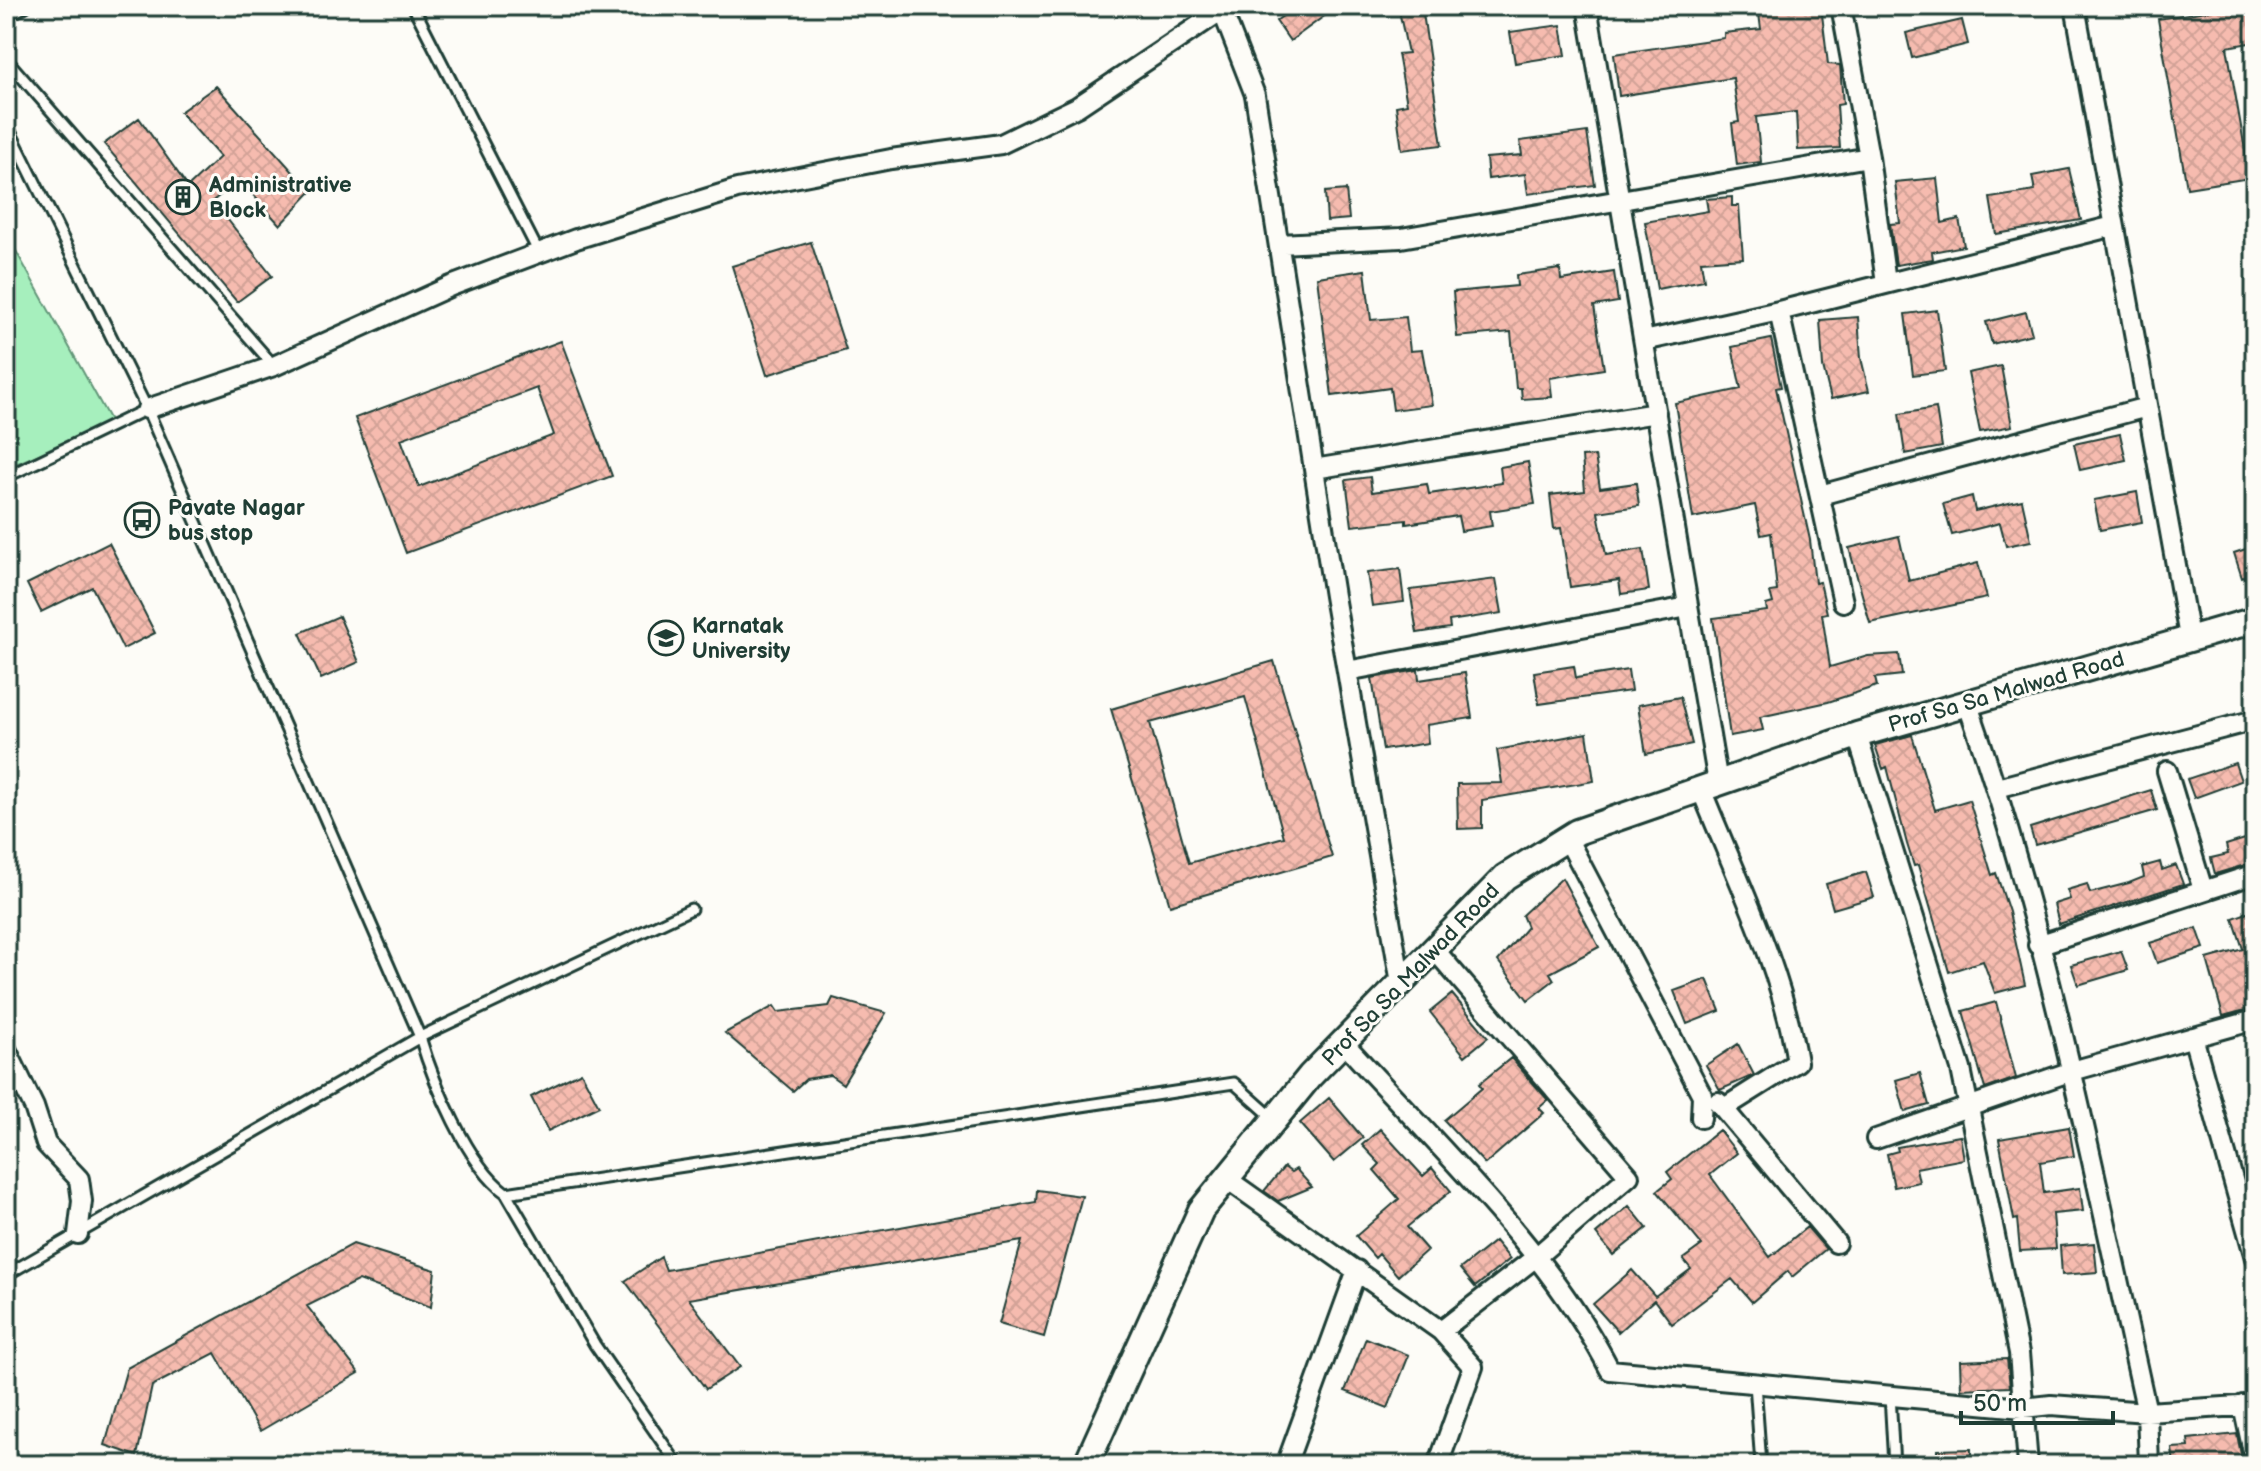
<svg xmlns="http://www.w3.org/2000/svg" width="2261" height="1471" font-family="'Balsamiq Sans',sans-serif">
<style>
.park{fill:#a6efbd;stroke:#629678;stroke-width:2}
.building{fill:url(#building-cross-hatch);stroke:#1f3d34;stroke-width:2;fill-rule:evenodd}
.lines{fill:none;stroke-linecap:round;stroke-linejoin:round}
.service-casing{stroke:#1f3d34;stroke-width:15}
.minor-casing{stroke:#1f3d34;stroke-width:24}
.tertiary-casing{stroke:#1f3d34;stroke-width:30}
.service{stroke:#fdfcf7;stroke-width:9}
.minor{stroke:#fdfcf7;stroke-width:18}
.tertiary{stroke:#fdfcf7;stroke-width:24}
.labels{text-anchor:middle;stroke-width:6;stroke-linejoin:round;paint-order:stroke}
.poi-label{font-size:22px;font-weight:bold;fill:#1f3d34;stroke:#fdfcf7;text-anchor:start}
.street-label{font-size:22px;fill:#1f3d34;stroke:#fdfcf7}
</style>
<defs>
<pattern id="building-cross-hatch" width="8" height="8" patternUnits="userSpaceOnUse" patternTransform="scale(2)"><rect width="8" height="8" fill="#f6bbaf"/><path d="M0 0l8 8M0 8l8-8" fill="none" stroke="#d2a297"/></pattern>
</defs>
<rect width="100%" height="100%" fill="#fdfcf7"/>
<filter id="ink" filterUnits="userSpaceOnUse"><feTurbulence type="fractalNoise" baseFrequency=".0125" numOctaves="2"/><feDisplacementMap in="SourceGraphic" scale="16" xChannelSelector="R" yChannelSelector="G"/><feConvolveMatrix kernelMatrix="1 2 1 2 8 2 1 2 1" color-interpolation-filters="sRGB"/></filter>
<g filter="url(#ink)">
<!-- park -->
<path class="park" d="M6 233 112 424 6 468Z"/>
<!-- building -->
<path class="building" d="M1296 6H1338L1290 41 1276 21Z
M1398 6H1422L1442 145 1402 150 1396 106 1407 104 1398 54 1408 53Z
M1758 6H1821L1828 64 1840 65 1843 104 1837 105 1840 148 1798 150 1796 112 1756 117 1761 162 1737 165 1732 123 1739 122 1733 78 1619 96 1614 54 1724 38V33L1761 29Z
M2235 6H2255V42L2227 47 2250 178 2187 188 2158 19Z
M1962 20 1968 44 1912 58 1906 33Z
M1561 25 1566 55 1515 63 1510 32Z
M216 86 311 192 280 225 239 179 213 201 272 276 237 302 104 144 139 118 188 187 220 157 180 112Z
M1587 132 1595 185 1528 194 1525 174 1488 179 1486 158 1522 155 1520 141Z
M2069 169 2081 220 1996 234 1990 198 2035 191 2032 176Z
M1937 178 1942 223 1959 219 1964 246 1932 252 1933 259 1896 265 1890 224 1900 223 1895 182Z
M1346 190 1349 219 1327 221 1325 192Z
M1732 197V206H1739L1743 258 1701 261 1704 280 1657 289 1645 222 1708 211 1706 199Z
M811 242 846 350 767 375 732 266Z
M1560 269 1561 280 1614 272 1618 302 1594 306 1604 369 1550 378 1552 397 1522 399 1521 388H1516L1511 332 1457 337 1453 292 1517 286 1516 275Z
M1365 270 1371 320 1406 317 1410 351 1422 350 1432 405 1393 410 1390 388 1332 396 1317 277Z
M1937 310 1945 371 1913 375 1905 314Z
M2026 312 2032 334 1992 344 1986 322Z
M1858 317 1861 358 1869 391 1831 399 1823 367 1820 320Z
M1771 339 1781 387 1776 388 1810 540 1815 583 1820 582 1827 613 1822 614 1830 667 1868 656 1899 654 1902 675 1875 678 1877 686 1828 702 1760 717 1763 730 1730 736 1713 618 1767 611 1766 605 1773 603 1770 592 1777 591 1771 533 1761 535 1755 505 1693 518 1675 403 1741 389 1732 347Z
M561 341 612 476 406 553 355 418ZM537 388 554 435 419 487 401 439Z
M2001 366 2012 426 1980 432 1968 373Z
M1936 408 1942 447 1905 454 1899 414Z
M2120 434 2126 460 2080 470 2074 444Z
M1595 456 1600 488 1636 483 1639 506 1598 512 1606 555 1643 549 1649 590 1621 594 1619 580 1570 587 1561 528 1554 529 1550 495 1585 491 1582 457Z
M1528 462 1535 504 1490 511 1492 526 1461 531 1458 516 1406 524V520L1352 526 1346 480 1370 477 1372 492 1427 484 1429 494 1502 483 1500 467Z
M2137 492 2142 522 2100 530 2094 500Z
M1972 496 1975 511 2022 500 2031 541 2006 546 2000 523 1952 535 1943 504Z
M1899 536 1909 581 1978 563 1987 598 1870 623 1849 548Z
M109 543 155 633 123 649 92 587 41 612 27 584Z
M2255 546V573L2242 578 2234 553Z
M1400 569 1404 602 1372 606 1367 573Z
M1496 579 1502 613 1449 621 1450 628 1417 633 1410 590Z
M339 616 359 662 321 679 300 633Z
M1274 661 1332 857 1170 905 1111 709ZM1245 697 1284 837 1189 863 1150 723Z
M1574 666 1576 678 1628 670 1631 691 1539 704 1534 672Z
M1418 670 1419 680 1465 673 1472 718 1426 725 1428 743 1383 750 1372 678Z
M1680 697 1692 744 1646 754 1638 705Z
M1587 733 1594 781 1482 800V828L1458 829 1457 784 1502 783 1497 750Z
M1912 735 1935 810 1969 800 1992 875 1996 873 2009 912 2025 985 1995 993 1983 961 1949 972 1918 865 1914 866 1907 844 1887 767 1883 769 1875 745Z
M2235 763 2241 781 2194 798 2187 779Z
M2151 790 2157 810 2035 845 2030 828Z
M2245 839 2255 862 2215 874 2211 858 2228 854 2226 845Z
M2160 862 2162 870 2176 865 2183 884 2059 924 2054 904 2070 899 2067 890 2087 884 2090 893 2129 883 2144 877 2142 867Z
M1866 872 1874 897 1833 909 1826 884Z
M1562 878 1599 947 1550 973 1554 980 1528 1000 1498 961 1527 927 1522 915Z
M2255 910V989L2245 993 2249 1009 2223 1016 2207 959 2243 949 2233 918Z
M2197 928 2204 948 2157 963 2150 943Z
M2121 951 2128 970 2078 985 2071 965Z
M1707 979 1720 1011 1687 1024 1674 991Z
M1452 994 1488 1037 1465 1056 1430 1012Z
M833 998 886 1013 843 1084 830 1075 806 1079 793 1091 725 1033 774 1006 778 1012 829 1006Z
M1996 1002 2016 1078 1985 1089 1963 1011Z
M1738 1044 1754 1075 1720 1090 1706 1065Z
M1511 1058 1548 1100 1539 1108 1544 1113 1485 1164 1444 1120 1482 1088 1479 1084Z
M581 1072 599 1106 548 1131 531 1097Z
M1920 1073 1929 1105 1905 1112 1896 1080Z
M1329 1098 1363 1138 1334 1162 1300 1123Z
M2069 1127 2074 1156 2040 1162 2044 1193 2080 1188 2083 1211 2053 1214 2056 1249 2020 1251 2017 1219 2014 1220 1999 1139Z
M1380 1129 1423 1176 1432 1168 1451 1191 1407 1227 1427 1250 1398 1276 1379 1254 1375 1258 1356 1236 1399 1199 1374 1170 1380 1164 1362 1145Z
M1719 1130 1737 1153 1710 1175 1770 1257 1807 1227 1826 1249 1792 1277 1788 1271 1752 1302 1732 1279 1672 1324 1654 1300 1618 1332 1593 1304 1632 1270 1655 1296 1691 1269 1683 1259 1702 1245 1657 1191 1672 1179 1667 1172Z
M1960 1136 1964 1159 1916 1168 1919 1182 1894 1187 1887 1154 1898 1151 1897 1147Z
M1284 1167 1291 1172 1296 1169 1312 1187 1278 1201 1264 1191Z
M1037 1190 1082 1196 1044 1337 999 1324 1022 1241 689 1299 740 1367 706 1389 625 1281 661 1257 666 1270 1036 1202Z
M1629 1206 1647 1228 1613 1255 1596 1234Z
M1495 1241 1510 1259 1475 1287 1460 1269Z
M2094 1243 2097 1272 2062 1275 2060 1246Z
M353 1244 435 1270 431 1307 359 1280 307 1306 359 1373 260 1431 215 1353 152 1386 137 1456 105 1445 127 1368Z
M1366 1338 1409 1355 1388 1408 1345 1391Z
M2007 1359 2010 1387 1961 1389 1960 1361Z
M2237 1434 2243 1465H2174L2172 1448 2189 1447 2188 1439Z
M1971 1449V1465H1937V1450Z"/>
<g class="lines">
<!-- service casing -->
<g class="service-casing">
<path id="service" d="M413 6 539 253
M6 17 26 6
M6 59 274 366
M6 123 147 409 420 1037C433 1081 468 1166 506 1193L595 1345 678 1465
M6 477 147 409
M506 1193 1234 1083 1272 1117
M6 1275 420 1037 691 909
M1755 1383 1761 1465
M1890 1395 1894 1465"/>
</g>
<!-- minor casing -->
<g class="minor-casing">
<path id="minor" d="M1227 6 1222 10 1255 95 1334 596 1401 983
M1587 6 1718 783
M1841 6 1869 157 1886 283
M2075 6 2189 637
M1279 244 1401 238 1869 157
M1779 311 1843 602
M1644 341 1779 311 2114 226
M147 409 274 366 451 286 576 239 737 189 891 159 1001 144 1077 107 1222 10 1218 6
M1314 469 1656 413
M1820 495 2147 407
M1347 671 1688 607
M1967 702C2048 932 2094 1174 2147 1412L2149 1465
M1857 735 1961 1069 2019 1353 2028 1465
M2167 771 2203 890
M1997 788 2255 720
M1701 789C1736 877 1782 968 1797 1062L1724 1108
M1567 838 1702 1095 1701 1118
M2038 945 2255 874
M1434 949 1629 1176 1536 1257 1441 1331
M2193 1037 2255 1258
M1343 1042C1434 1143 1548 1249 1610 1370L2023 1408 2051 1405 2147 1412 2255 1405
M6 1049 34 1107 46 1144 79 1179 82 1201 78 1234
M1718 1102 1836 1243
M1876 1139 2072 1071 2255 1020
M1227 1179 1441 1331 1473 1367 1438 1465
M2243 1405 2255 1461
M1286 1465 1357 1270"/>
</g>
<!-- tertiary casing -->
<g class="tertiary-casing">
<path id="tertiary" d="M1086 1465 1201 1210 1310 1076 1505 877 1577 832 1857 735 2255 620"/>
</g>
<!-- service -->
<use href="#service" class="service"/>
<!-- minor -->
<use href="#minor" class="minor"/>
<!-- tertiary -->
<use href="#tertiary" class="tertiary"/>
</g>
</g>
<!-- icons -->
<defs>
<g id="building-ring" transform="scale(1.8)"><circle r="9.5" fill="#fdfcf7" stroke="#1f3d34" stroke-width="1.5"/><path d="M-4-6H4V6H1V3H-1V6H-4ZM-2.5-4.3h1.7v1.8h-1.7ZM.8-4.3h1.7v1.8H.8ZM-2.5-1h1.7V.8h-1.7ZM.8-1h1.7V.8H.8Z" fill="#1f3d34"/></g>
<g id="bus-ring" transform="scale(1.8)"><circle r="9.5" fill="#fdfcf7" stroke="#1f3d34" stroke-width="1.5"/><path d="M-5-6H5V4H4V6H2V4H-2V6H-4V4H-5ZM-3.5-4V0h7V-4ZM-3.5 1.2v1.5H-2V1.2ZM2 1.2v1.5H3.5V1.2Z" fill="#1f3d34"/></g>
<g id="university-ring" transform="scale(1.8)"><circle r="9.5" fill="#fdfcf7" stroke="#1f3d34" stroke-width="1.5"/><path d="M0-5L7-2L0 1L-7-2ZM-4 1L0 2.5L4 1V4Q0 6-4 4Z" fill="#1f3d34"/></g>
</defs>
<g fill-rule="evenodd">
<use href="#building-ring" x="183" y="197"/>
<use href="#bus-ring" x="142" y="520"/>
<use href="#university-ring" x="666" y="638"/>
</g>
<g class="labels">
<!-- poi labels -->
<g class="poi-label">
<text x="209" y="192">Administrative<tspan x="209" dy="25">Block</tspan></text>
<text x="168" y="515">Pavate Nagar<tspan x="168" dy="25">bus stop</tspan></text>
<text x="692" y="633">Karnatak<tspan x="692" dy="25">University</tspan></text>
</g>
<!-- street labels -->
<g class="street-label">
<text transform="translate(2006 691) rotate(-16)" y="8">Prof Sa Sa Malwad Road</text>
<text transform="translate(1410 974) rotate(-46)" y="8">Prof Sa Sa Malwad Road</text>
</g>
</g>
<!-- margin -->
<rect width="2261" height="1471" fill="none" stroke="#fdfcf7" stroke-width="32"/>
<rect x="16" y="16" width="2229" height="1439" fill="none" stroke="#1f3d34" stroke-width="3" filter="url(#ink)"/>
<!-- scale -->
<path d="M1961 1411v12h152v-12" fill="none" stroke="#1f3d34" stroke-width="4"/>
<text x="1973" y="1411" font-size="24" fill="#1f3d34" stroke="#fdfcf7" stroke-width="6" paint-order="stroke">50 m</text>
</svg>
